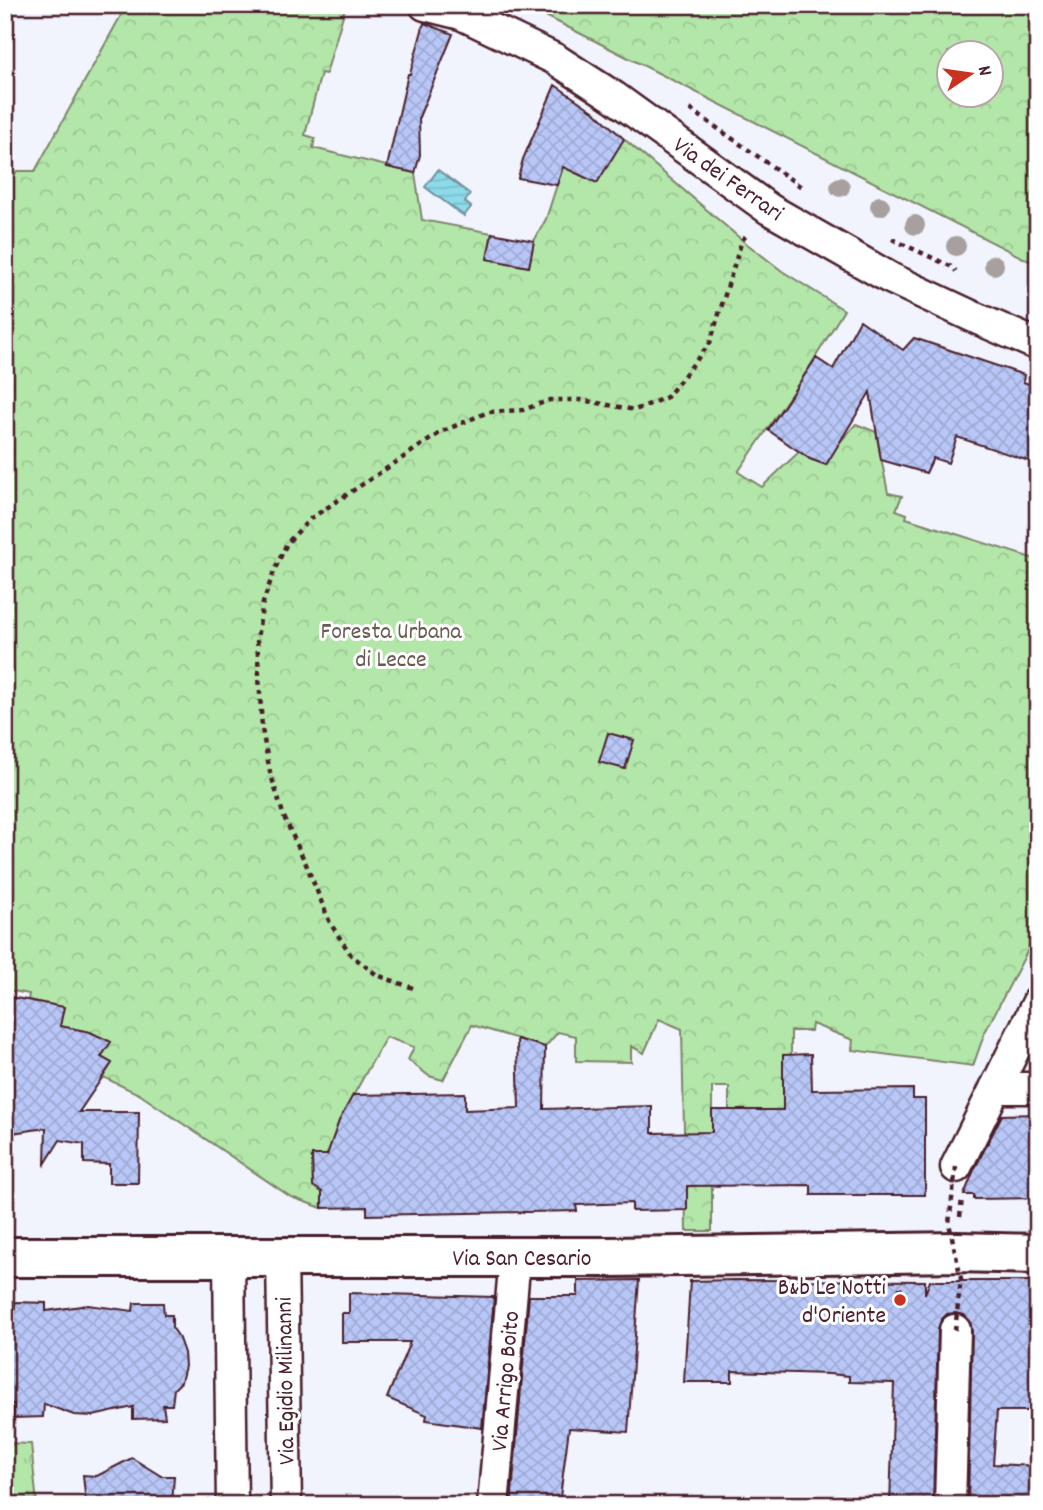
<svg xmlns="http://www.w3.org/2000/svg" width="1043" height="1510" font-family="Dekko,sans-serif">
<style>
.grass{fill:url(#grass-tufts);stroke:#7e836a;stroke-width:2}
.forest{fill:url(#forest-crowns);stroke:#7e836a;stroke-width:2;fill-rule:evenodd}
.water{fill:url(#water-rules);stroke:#72909e;stroke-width:2}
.building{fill:url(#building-cross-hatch);stroke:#4a1f2b;stroke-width:2}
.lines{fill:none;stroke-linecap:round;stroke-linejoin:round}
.minor-casing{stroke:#4a1f2b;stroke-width:35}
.secondary-casing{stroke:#4a1f2b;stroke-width:44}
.path{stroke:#4a1f2b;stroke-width:4.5;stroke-dasharray:5 5;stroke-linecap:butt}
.minor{stroke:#fff;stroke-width:30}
.secondary{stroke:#fff;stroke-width:38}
.path-bridge{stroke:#4a1f2b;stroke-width:4.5;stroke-dasharray:5 5;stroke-linecap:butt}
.tree{fill:#a7a09e}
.poi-dot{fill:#c8321e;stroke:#fff;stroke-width:2.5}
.labels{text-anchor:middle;stroke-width:6;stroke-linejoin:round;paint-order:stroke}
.street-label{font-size:24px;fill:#4a1f2b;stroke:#fff}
.park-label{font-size:24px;fill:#6a5b51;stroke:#fff}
.poi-label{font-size:24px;fill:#4a1f2b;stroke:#fff;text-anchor:end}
</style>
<defs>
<pattern id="grass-tufts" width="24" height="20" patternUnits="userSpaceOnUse" patternTransform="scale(1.75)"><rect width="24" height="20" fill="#b3e7a9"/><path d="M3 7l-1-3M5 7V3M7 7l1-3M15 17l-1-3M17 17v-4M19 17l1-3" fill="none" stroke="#9bc692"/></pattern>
<pattern id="forest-crowns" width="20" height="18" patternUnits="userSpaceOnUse" patternTransform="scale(1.75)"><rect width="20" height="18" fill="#b3e7a9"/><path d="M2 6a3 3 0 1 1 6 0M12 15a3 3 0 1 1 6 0" fill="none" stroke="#9bc692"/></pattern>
<pattern id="water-rules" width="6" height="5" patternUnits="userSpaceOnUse" patternTransform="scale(1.75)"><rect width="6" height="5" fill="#8cdbea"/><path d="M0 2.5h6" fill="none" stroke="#7abcc9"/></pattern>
<pattern id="building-cross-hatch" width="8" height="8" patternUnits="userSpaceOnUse" patternTransform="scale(1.75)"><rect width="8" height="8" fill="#b8c7f7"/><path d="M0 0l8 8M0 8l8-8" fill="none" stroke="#a0aad4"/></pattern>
</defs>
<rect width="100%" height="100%" fill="#f1f4fd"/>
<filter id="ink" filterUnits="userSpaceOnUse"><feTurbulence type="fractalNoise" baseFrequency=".0143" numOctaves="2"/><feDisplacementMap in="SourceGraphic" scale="14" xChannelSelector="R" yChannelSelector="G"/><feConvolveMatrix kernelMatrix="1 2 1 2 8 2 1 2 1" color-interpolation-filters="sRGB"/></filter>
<g filter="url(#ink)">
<!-- grass -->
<path class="grass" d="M5 1443 31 1444 37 1505H5Z"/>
<!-- forest -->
<path class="forest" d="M129 5H333L345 8 326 74 321 73 305 135 315 138 313 148 415 173 422 220 492 233 487 259 529 267 534 241 546 219 563 166 624 139 742 240 782 271 844 310 809 368 738 472 762 487 802 449 809 459 824 464 841 441 856 424 876 432 888 493 902 496 896 510 907 514 906 518 1038 560V931L985 1032 973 1066 852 1050 853 1040 812 1024 811 1031H791V1055L783 1056 785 1110H729V1087H712V1231H686L682 1029 659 1019 644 1053 631 1046V1062L576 1061V1036L558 1032 545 1047 472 1025 443 1080 429 1076 408 1060 414 1047 386 1037 339 1121 327 1155 312 1156 313 1185 322 1192V1208L291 1197 139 1094 103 1077 112 1063 101 1057 110 1042 90 1032 60 1026 63 1007 28 1000 29 994 8 990 7 993 5 992V189L17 171H35L124 10 128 11Z
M524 5H1038V252L1036 251 1031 262ZM948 52H990V94H948Z"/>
<!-- water -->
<path class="water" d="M438 170 470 194 465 202 471 207 464 216 425 187Z"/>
<!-- building -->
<path class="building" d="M424 23 453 34 419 117 420 155 415 173 387 167 408 74H410Z
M555 85 596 113 624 139 597 183 563 167 557 185 518 178 523 159Z
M492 233 534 241 529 267 487 259Z
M860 320 903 350 914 338 1024 375 1023 382 1038 387V464L957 437 948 463 933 458 926 473 881 460 870 392 826 465 810 459 768 430 816 358 833 369Z
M608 733 634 740 625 769 599 762Z
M5 996 64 1007 60 1026 90 1032 111 1042 101 1057 112 1063 79 1112H139L138 1183H109V1164L84 1163V1144L60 1140 45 1164 46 1128 5 1134Z
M517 1039 545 1047 544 1109 652 1106V1133L712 1132V1110H783V1055L811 1054 812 1090 913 1089V1099H925V1195H811V1185L687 1186V1210L632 1211V1203L576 1205 577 1211 367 1215V1207L322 1208V1192L313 1186 312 1155H327L339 1121 353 1095 465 1093V1110L519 1108Z
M1038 1114V1198L974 1199V1195H964L974 1170 1002 1115Z
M639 1280 628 1432 569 1428 559 1505H511L529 1296H578V1281Z
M735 1280 925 1281V1294L930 1281H1038V1411H997L993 1464 1037 1466 1035 1505H968L972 1331 970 1321 964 1315 955 1313 947 1314 941 1320 938 1329 933 1505H890L894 1383 849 1382V1376L829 1374 732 1371V1382H684L690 1281Z
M349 1293 494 1297 482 1428 426 1420 427 1415 387 1398 410 1342H342V1313H349Z
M15 1302 46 1303V1311L88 1305 133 1311 134 1303H163L164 1315H172V1327L178 1336 184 1353 185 1366 181 1382 174 1389 172 1405H163L165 1418 133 1419V1407L93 1416 74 1415 44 1404 43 1417 13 1418 14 1404 5 1405V1317L14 1316Z
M132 1458 161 1476H174L172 1505H86L83 1475 97 1476Z"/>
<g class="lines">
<!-- minor casing -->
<g class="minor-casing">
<path id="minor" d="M425 5 461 14 555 59 614 97 769 209 890 278 978 319 1038 345
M995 1088H1038
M956 1167 1038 1002
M282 1257 286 1505
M229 1258 232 1505
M493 1505 515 1257
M950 1505 955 1330"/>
</g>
<!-- secondary casing -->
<g class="secondary-casing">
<path id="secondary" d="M5 1257H609L958 1252 1038 1254"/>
</g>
<!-- path -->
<path class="path" d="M878 5C930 15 985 9 1038 8
M690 109 803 188
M892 239 950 266 956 271
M413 988 377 975 351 955 330 923 306 864 284 817 270 772 262 729 257 638 263 603 274 571 287 543 310 519 443 431 488 412 523 410 550 400H582L635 410 667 397 710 343 742 240 748 234
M960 1217 962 1198
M900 1300V1287"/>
<!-- minor -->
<use href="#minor" class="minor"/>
<!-- secondary -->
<use href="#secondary" class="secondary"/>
<!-- path-bridge -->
<path class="path-bridge" d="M955 1330 961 1279 949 1223 956 1167"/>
</g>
<!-- trees -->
<g class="tree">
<circle cx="840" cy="187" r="10"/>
<circle cx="880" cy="206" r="10"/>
<circle cx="915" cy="225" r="10"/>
<circle cx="956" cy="246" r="10"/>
<circle cx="994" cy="265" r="10"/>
</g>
</g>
<!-- markers -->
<circle class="poi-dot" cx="900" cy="1300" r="7"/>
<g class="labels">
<!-- street labels -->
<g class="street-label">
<text transform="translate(729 178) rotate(35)" y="8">Via dei Ferrari</text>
<text x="522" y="1265">Via San Cesario</text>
<text transform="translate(284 1381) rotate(-91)" y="8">Via Egidio Milinanni</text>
<text transform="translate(504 1381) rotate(-85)" y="8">Via Arrigo Boito</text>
</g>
<!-- park labels -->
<g class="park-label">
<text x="391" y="638">Foresta Urbana<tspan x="391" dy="28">di Lecce</tspan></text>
</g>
<!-- poi labels -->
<g class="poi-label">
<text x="886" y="1294">B&amp;b Le Notti<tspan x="886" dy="28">d'Oriente</tspan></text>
</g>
</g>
<!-- margin -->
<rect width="1043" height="1510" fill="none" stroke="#fff" stroke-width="28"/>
<rect x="14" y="14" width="1015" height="1482" fill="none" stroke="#4a1f2b" stroke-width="2.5" filter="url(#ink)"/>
<!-- north arrow -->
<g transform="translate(970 74) rotate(77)"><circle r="33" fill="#ffffff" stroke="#b7a5aa" stroke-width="2"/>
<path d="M0-5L12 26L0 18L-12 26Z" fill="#c8321e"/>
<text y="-10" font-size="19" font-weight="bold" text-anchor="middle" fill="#4a1f2b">N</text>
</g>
</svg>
